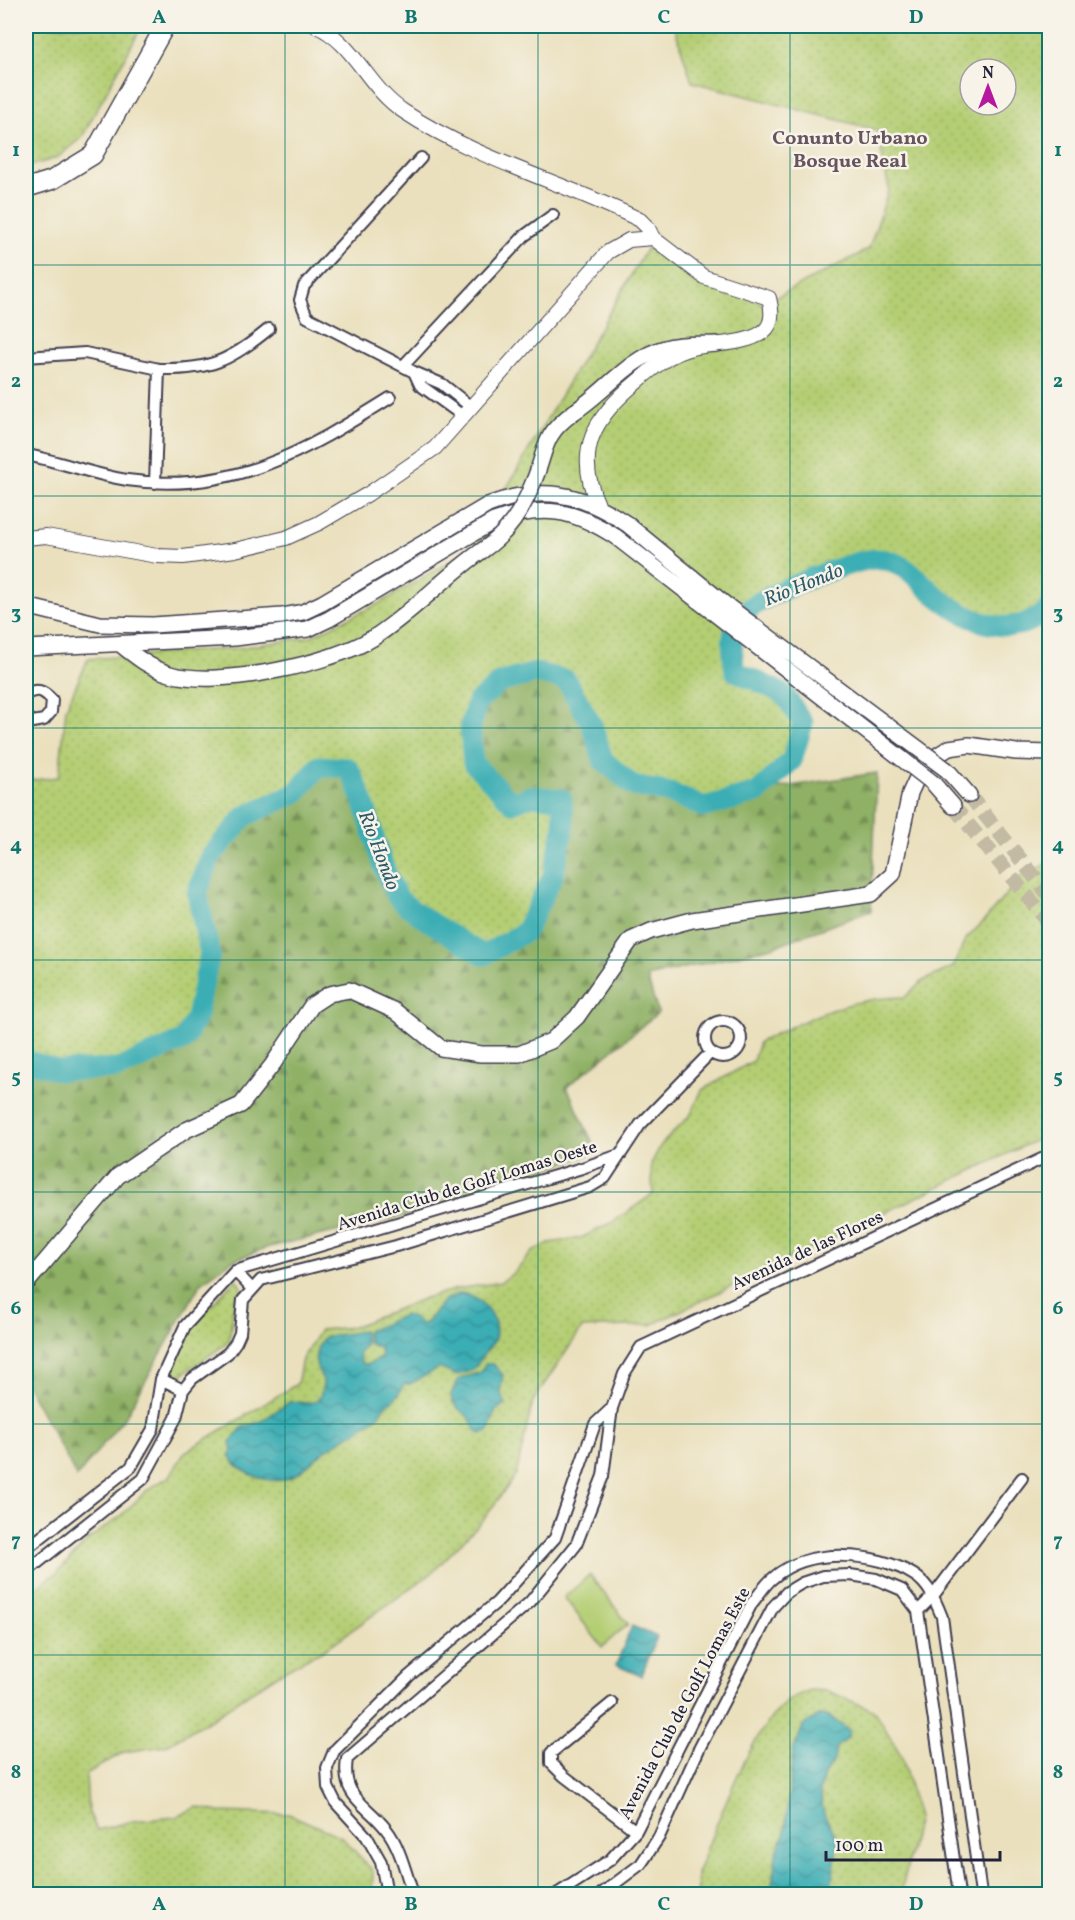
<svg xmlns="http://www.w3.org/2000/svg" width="1075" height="1920" font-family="Vollkorn,serif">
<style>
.grass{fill:url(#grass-dots);stroke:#6b7857;stroke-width:1.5;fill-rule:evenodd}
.forest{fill:url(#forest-firs);stroke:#586a50;stroke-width:1.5}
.pitch{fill:#b4ce73;stroke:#6b7857;stroke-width:1.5}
.water{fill:url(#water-waves);stroke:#2e6878;stroke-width:1.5}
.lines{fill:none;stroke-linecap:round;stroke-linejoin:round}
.river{stroke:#3badb4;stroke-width:21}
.secondary-tunnel{stroke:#c2baa3;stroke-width:15;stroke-dasharray:15 8;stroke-linecap:butt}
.minor-casing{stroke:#403e4e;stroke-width:14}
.tertiary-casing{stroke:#403e4e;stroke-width:16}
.secondary-casing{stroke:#403e4e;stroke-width:18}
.primary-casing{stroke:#403e4e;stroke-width:21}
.minor{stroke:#fff;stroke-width:10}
.tertiary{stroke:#fff;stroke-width:14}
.secondary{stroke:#fff;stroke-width:15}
.primary{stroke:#fff;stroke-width:18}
.secondary-bridge-casing{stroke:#403e4e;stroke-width:18;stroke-linecap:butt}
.secondary-bridge{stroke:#fff;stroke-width:15}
.grid{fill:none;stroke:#0f766e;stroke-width:1.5;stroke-opacity:0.55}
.labels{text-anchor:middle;stroke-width:5;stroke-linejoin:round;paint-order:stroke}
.street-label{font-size:18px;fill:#22223b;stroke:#f7f3e8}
.neighbourhood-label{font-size:20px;font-weight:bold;fill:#66545f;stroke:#f7f3e8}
.water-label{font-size:20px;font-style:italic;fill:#2c5a6b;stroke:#f7f3e8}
.neatline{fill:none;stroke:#0f766e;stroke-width:2}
.grid-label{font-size:20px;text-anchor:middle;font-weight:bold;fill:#0f766e}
</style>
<defs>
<pattern id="grass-dots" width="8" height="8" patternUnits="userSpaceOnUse" patternTransform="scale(1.5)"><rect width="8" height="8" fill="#b4ce73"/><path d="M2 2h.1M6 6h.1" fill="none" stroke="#9ab164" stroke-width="1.8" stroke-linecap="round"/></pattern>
<pattern id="forest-firs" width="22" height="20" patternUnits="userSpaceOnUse" patternTransform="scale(1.5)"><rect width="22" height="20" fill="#8fb165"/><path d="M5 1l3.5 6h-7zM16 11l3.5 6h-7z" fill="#749054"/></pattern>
<pattern id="water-waves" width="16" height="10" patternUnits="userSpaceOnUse" patternTransform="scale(1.5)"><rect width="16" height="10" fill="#3badb4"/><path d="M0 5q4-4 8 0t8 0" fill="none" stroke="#318c94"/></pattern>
</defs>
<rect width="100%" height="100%" fill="#f7f3e8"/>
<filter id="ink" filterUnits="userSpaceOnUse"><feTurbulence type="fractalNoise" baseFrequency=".0167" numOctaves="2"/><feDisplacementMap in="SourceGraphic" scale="12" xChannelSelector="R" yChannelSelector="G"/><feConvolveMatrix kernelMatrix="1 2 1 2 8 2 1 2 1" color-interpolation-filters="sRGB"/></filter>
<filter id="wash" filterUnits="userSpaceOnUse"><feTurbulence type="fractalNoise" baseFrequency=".008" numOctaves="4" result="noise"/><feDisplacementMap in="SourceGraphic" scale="24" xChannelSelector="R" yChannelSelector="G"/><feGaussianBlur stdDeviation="1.35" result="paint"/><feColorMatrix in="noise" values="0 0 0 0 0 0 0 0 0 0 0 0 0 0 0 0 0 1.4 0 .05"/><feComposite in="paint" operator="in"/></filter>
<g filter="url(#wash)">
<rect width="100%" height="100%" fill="#eae0bd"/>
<!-- grass -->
<path class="grass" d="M26 26H142L82 137 57 158 26 167Z
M674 26H1049L1050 597 1034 613 1012 620 983 617 937 587 907 559 876 552 842 560 757 594 736 611 724 643 729 676 779 699 796 724 786 756 754 787 705 799 669 785 636 780 608 756 598 722 531 803 556 805 557 825 547 874 520 927 484 947 403 893 373 819 364 781 316 759 292 787 241 810 198 930 203 954 190 1015 180 1034 117 1062 60 1064 28 1055 26 1058V781L59 777 66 708 88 659 238 648 309 637 380 603 471 549 647 248 763 304 869 249 889 189 877 130 692 82ZM970 69H1006V105H970Z
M1049 859V1130L1040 1138 651 1325 582 1328 533 1401 516 1475 484 1519 432 1573 328 1647 282 1672 214 1717 165 1746 124 1752 86 1774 88 1810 97 1830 133 1821 176 1817 197 1807 219 1812 289 1814 342 1837 373 1871 372 1894H26V1595L58 1572 90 1538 121 1516 147 1490 170 1476 185 1452 297 1384 302 1359 320 1330 353 1327 425 1298 457 1289 501 1282 516 1271 532 1252 549 1243 581 1238 611 1223 653 1194 651 1164 661 1145 691 1114 702 1090 753 1061 759 1042C810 1018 847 997 905 997L923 981 953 967 965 940 984 921 1022 875 1047 864Z
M234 1280H237L242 1289 235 1299 229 1342 178 1377H172C166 1349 217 1300 234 1280Z
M810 1690 828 1691 875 1711 902 1757 918 1817 901 1894H698L697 1874C715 1829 750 1728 789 1700 795 1696 803 1693 810 1690Z"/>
<!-- forest -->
<path class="forest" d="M536 666 570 674 598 722 608 756 636 780 669 785 705 799 877 773 871 911 772 947 647 977 658 1013 567 1087 597 1152 414 1214 269 1247 232 1261 201 1283 125 1417 77 1477 26 1384V1058L28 1055 60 1064 117 1062 180 1034 190 1015 203 954 190 892 205 852 241 810 292 787 316 759 351 761 363 781 373 819 403 893 484 947 520 927 547 874 557 825 556 805 531 803 510 810 466 766C464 730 460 694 499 676 510 670 524 669 536 666Z"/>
<!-- pitch -->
<path class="pitch" d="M590 1575 628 1624 602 1647 564 1597Z"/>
<!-- water -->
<path class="water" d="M461 1293C480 1296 500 1317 495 1338 493 1345 487 1349 484 1354 477 1367 471 1374 455 1375L439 1368 410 1384H404C399 1394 395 1402 385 1405L378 1416C360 1430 341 1439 323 1452 313 1460 306 1469 295 1475 273 1488 242 1475 229 1456L233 1450 230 1442 243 1427 260 1422 291 1401C312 1404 323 1407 323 1379 313 1363 313 1353 324 1337L363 1331 366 1343 359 1353 361 1363 366 1365 381 1358 380 1348 369 1344 366 1332 404 1315 410 1316 420 1324 426 1323 444 1300Z
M485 1364H493L503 1375 500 1391 506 1405 496 1410 488 1432 481 1434C473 1429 474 1425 469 1418 461 1409 452 1408 451 1394L459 1379 481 1372Z
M632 1626 657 1637 641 1676 616 1665Z
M819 1715 829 1716 850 1731 847 1738 837 1747 833 1763 824 1774 820 1792 824 1814 838 1840 831 1889 829 1894H771L776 1855 785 1832 793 1752 803 1726Z"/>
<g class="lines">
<!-- river -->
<path class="river" d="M26 1060 59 1071 118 1069 184 1040 196 1018 210 954 197 893 211 856 245 816 296 793 319 766 348 768C371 806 374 856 397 896 404 908 468 946 484 955L525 932 553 876 564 826 562 799 530 796 512 803 473 763 470 726 477 702 501 682 536 673 566 680 592 725 603 760 633 786 667 792 704 807 757 793 792 760 803 723 784 694 735 671C732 652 729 631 742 615 756 597 853 559 876 559 902 559 915 577 933 593 967 621 1014 644 1050 607"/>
</g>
</g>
<g filter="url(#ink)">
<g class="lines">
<!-- secondary-tunnel -->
<path class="secondary-tunnel" d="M969 795 1050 896
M953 806 1050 924"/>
<!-- minor casing -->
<g class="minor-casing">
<path id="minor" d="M421 158 304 286 300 300 307 317 414 372 442 384 471 407
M26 357 85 353 159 369
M404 365 524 236 553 215
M414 372 420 385 463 416
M26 455C60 461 93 475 127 480 233 495 305 451 390 398
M155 483 159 369C210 370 230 361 269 329
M26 694C37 688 43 690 52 700L51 712 44 720 33 722 26 717
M705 1039a18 18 0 1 1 36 0a18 18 0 1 1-36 0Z
M235 1271 252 1289
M161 1379 183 1390
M26 1549 131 1467 153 1429 161 1379 185 1326 235 1271 582 1168 619 1155
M26 1572 143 1479 176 1418 183 1390 192 1379 228 1353 236 1342 240 1333 243 1300 261 1280 396 1246 590 1187 605 1178 640 1125 711 1052
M918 1611 933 1596 1022 1478
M612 1703 551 1753V1763L564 1776 636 1831
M387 1894 381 1862 367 1837 336 1803 328 1787 327 1768 334 1751 409 1676 497 1602 555 1538 595 1424 612 1408
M413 1894C406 1874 400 1846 386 1829 366 1803 341 1798 347 1759L530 1602 576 1545 603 1476 612 1408 624 1374 641 1347 1050 1155
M557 1894 610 1860 636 1831 752 1603C759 1595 765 1584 773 1578 808 1547 876 1551 914 1575 929 1584 936 1602 942 1617L981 1894
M601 1894 641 1864 659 1837 699 1749 773 1607 787 1592 802 1583 823 1576 850 1575 876 1579 902 1590 918 1611 959 1894"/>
</g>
<!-- tertiary casing -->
<g class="tertiary-casing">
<path id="tertiary" d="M316 26C354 42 367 87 403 111 475 159 563 182 640 220L648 228 653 238
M26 538 46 536 157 556 183 557 235 550 286 538 319 523 368 494 435 448 608 252 629 240 653 238 704 277 769 298C772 309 774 324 763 332 745 345 714 343 692 348 671 353 654 367 638 381 594 417 573 451 599 507"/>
</g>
<!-- secondary casing -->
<g class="secondary-casing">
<path id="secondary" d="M574 412C605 392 629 358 665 348 681 343 700 345 716 344
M26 606 100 624 153 625 282 616 303 612 322 603 488 505C541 485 580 492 627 524
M120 644C136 657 150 668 170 674 218 688 331 664 373 638 413 612 444 577 483 550
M26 648 235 638 308 629 329 619 494 521C543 504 573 509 616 537
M947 770 969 795
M933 783 953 806
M26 1284 118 1176 186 1130 241 1105 273 1064 312 1005 329 994 349 990 395 1011 441 1048 481 1054H519L551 1041 577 1017 631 940 651 931 692 920 871 894 893 874 910 793 921 769 930 760 949 748 969 745 1016 752 1050 753"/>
</g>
<!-- primary casing -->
<g class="primary-casing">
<path id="primary" d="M26 188 52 180 93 155 165 26"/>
</g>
<!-- minor -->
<use href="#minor" class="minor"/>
<!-- tertiary -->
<use href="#tertiary" class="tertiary"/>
<!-- secondary -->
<use href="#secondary" class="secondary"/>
<!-- primary -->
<use href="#primary" class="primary"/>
<!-- secondary-bridge casing -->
<g class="secondary-bridge-casing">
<path id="secondary-bridge" d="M627 524 726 605 947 770
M616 537 933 783
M483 550C508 533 522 511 533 483 548 449 540 437 574 412"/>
</g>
<!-- secondary-bridge -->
<use href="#secondary-bridge" class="secondary-bridge"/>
</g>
</g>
<!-- grid -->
<path class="grid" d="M285 26V1894M538 26V1894M790 26V1894M26 265H1050M26 496H1050M26 728H1050M26 960H1050M26 1192H1050M26 1424H1050M26 1655H1050"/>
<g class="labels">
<!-- street labels -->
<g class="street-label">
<text transform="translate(467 1185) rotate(-17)" y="6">Avenida Club de Golf Lomas Oeste</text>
<text transform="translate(807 1250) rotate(-25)" y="6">Avenida de las Flores</text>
<text transform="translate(684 1703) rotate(-62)" y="6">Avenida Club de Golf Lomas Este</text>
</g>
<!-- neighbourhood labels -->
<g class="neighbourhood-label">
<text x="850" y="144">Conunto Urbano<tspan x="850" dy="23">Bosque Real</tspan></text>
</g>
<!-- water labels -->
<g class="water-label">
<text transform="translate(803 584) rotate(-22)" y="7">Rio Hondo</text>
<text transform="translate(380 850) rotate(69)" y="7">Rio Hondo</text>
</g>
</g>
<!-- margin -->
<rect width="1075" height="1920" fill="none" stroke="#f7f3e8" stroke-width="66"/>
<!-- north arrow -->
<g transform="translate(988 87)"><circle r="28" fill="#f7f3e8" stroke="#a29fa3" stroke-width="1.5"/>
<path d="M0-4.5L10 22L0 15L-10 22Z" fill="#b5179e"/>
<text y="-9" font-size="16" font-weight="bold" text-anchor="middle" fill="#22223b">N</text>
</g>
<!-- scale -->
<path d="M826 1851v9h174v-9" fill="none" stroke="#22223b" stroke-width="3"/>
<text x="835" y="1851" font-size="18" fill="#22223b" stroke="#f7f3e8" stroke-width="4.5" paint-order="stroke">100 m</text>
<rect x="33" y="33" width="1009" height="1854" class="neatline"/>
<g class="grid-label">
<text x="159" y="23">A</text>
<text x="411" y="23">B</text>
<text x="664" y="23">C</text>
<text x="916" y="23">D</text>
<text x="16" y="156">1</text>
<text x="1058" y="156">1</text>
<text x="16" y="387">2</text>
<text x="1058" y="387">2</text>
<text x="16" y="619">3</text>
<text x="1058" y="619">3</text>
<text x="16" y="851">4</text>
<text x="1058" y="851">4</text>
<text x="16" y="1083">5</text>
<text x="1058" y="1083">5</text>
<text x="16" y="1314">6</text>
<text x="1058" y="1314">6</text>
<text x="16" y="1546">7</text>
<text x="1058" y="1546">7</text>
<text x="16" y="1778">8</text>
<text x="1058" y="1778">8</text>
<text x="159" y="1910">A</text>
<text x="411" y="1910">B</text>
<text x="664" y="1910">C</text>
<text x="916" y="1910">D</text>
</g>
</svg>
